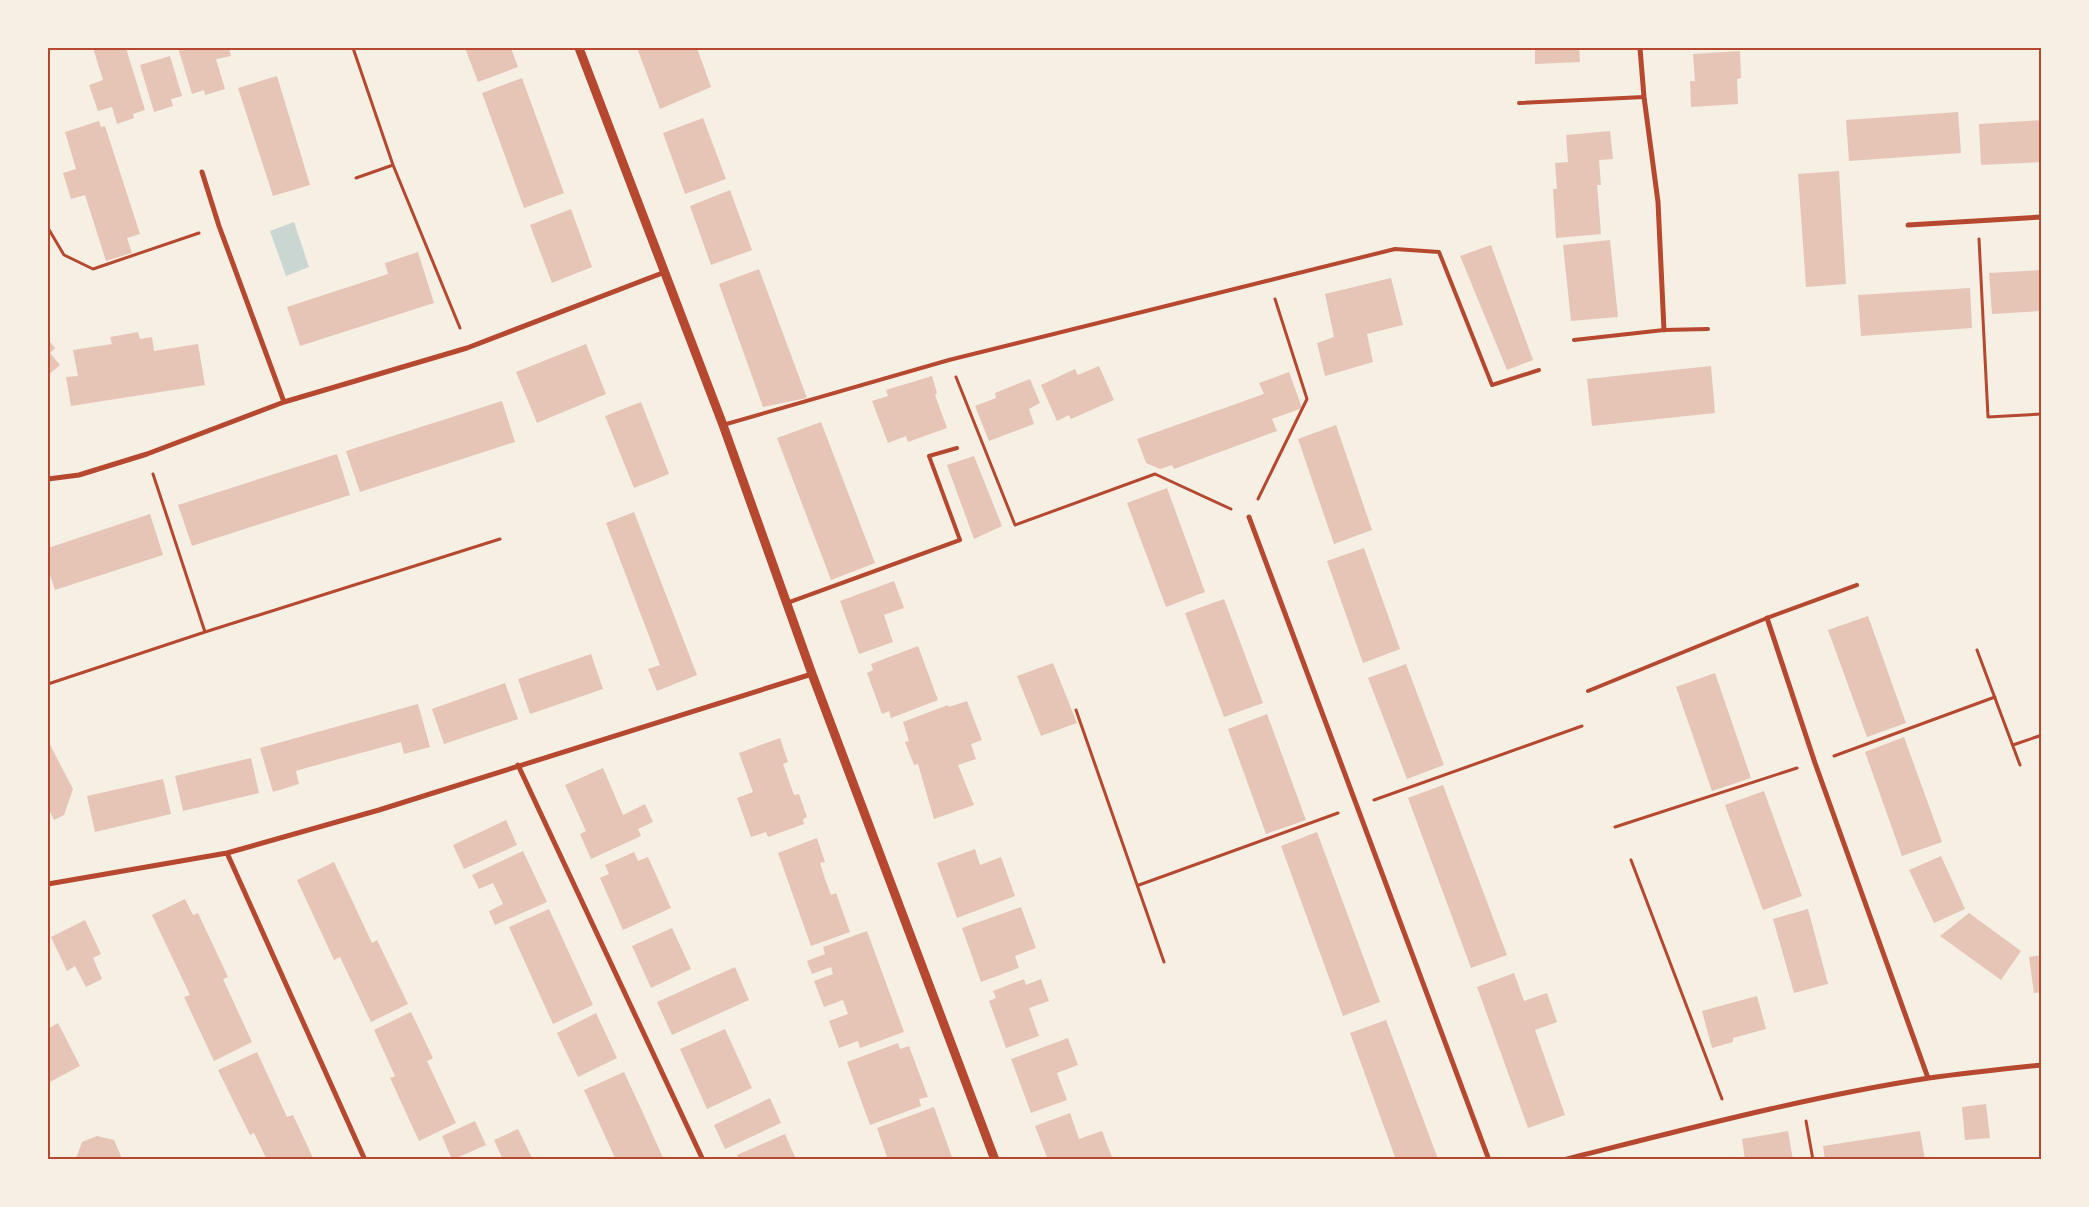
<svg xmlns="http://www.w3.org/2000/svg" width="2089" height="1207" font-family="Rubik,sans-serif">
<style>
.water{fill:#c9d6d2}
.building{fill:#e6c5b7}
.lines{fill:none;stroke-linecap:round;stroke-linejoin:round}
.path{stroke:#b5482f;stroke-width:3}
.service{stroke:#b5482f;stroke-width:4}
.minor{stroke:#b5482f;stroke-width:5}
.tertiary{stroke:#b5482f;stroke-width:9}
.neatline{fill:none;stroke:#b5482f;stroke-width:2}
</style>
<rect width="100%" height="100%" fill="#f6efe4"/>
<!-- water -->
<path class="water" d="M294 222 309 267 286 276 270 231Z"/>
<!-- building -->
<path class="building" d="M93 48H126L145 110 133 114 134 118 117 124 112 107 98 111 89 85 103 80Z
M178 48H229L231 56 216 59 225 89 205 95 204 90 192 94Z
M465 48H511L518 67 478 82Z
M637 48H697L711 87 660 109Z
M1535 48H1579L1580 62 1535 64Z
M1740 51 1741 78 1737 79 1738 104 1691 107 1690 81H1695L1693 54Z
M170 56 182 96 171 99 173 106 154 112 140 65Z
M277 76 310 185 273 196 238 88Z
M522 78 564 193 524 208 482 93Z
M1958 112 1961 153 1849 161 1846 120Z
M703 118 726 179 685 194 663 133Z
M2042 120V162L1981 165 1979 124Z
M99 121 101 127 105 126 140 234 127 238 132 253 106 261 85 195 71 199 63 173 76 169 65 132Z
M1610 131 1613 159 1599 160 1601 185H1597L1601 234 1556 238 1553 189H1557L1555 163 1568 162 1566 135Z
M1839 171 1846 284 1806 287 1798 174Z
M730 190 752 250 711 265 690 206Z
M571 209 592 267 552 283 530 225Z
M1610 240 1618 317 1571 321 1563 245Z
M1491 245 1533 360 1507 370 1460 256Z
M418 252 434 303 300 346 287 307 388 274 385 263Z
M759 269 807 398 763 407 719 284Z
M2042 270V311L1992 314 1989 273Z
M1391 278 1403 325 1367 334 1373 362 1325 376 1317 343 1334 337 1325 294Z
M1970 288 1972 328 1861 336 1858 295Z
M138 332 140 339 152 337 154 351 198 344 205 385 71 406 66 377 78 376 73 350 112 344 110 337Z
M48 339 55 348 50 353 60 365 48 375Z
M586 344 606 394 537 423 516 372Z
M1099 366 1114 400 1071 419 1069 415 1057 421 1041 385 1075 369 1078 375Z
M1711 366 1715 413 1592 426 1587 379Z
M1289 372 1302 408 1272 419 1277 431 1174 469 1172 465 1160 469 1146 463 1137 439 1264 394 1259 383Z
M932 376 937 393 935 395 947 428 908 442 906 436 888 443 872 401 888 396 886 390Z
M1030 379 1040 403 1029 409 1034 424 989 441 975 406 996 398 995 393Z
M502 401 515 442 360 492 346 451Z
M641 402 669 474 634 488 605 416Z
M821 422 875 563 831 580 777 438Z
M1336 425 1372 530 1334 544 1298 439Z
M337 454 350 495 192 546 178 505Z
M974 456 1002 526 974 539 947 465Z
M1167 488 1205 592 1166 607 1127 503Z
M634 512 697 675 657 691 648 669 660 665 606 523Z
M150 514 163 555 55 590 48 569V548Z
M1364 548 1400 649 1363 663 1327 561Z
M894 581 904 608 884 615 893 642 859 654 840 601Z
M1224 599 1263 703 1224 717 1185 613Z
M1868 616 1906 723 1867 737 1828 630Z
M918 646 938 700 891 718 889 711 882 714 867 673 873 670 871 664Z
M591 654 603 689 530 714 518 679Z
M1053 663 1077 723 1041 736 1017 676Z
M1406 664 1444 765 1407 779 1368 678Z
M1715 673 1751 778 1712 791 1676 687Z
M505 683 518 719 444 744 432 709Z
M967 701 982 740 971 744 976 759 958 765 974 805 934 819 918 764 914 765 905 742 909 741 903 722 948 705 949 707Z
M418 704 430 747 404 754 401 742 306 768 296 771 299 784 273 792 260 748Z
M1267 714 1306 820 1266 834 1228 729Z
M1904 737 1942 842 1902 856 1865 752Z
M780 738 788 762 783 764 794 795 799 794 807 817 803 819 804 824 768 837 766 832 751 837 737 798 753 792 739 753Z
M48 741 73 789 64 815 54 820 48 807Z
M251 758 259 793 183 811 175 776Z
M603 768 623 815 645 804 653 822 638 829 641 836 591 859 580 834 586 831 565 785Z
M163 779 171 814 95 832 87 796Z
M1443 785 1507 955 1471 968 1408 798Z
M1764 791 1802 896 1763 910 1725 805Z
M506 820 517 845 464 869 453 845Z
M1317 832 1380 1002 1343 1016 1281 846Z
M817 838 825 862 820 863 825 879 831 895 836 893 850 932 811 946 778 853Z
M975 849 980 865 1001 857 1015 896 957 918 937 863Z
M523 851 547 902 495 925 489 911 503 904 493 883 479 889 472 875Z
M634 852 638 861 648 857 671 908 623 930 600 878 609 874 605 865Z
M1941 856 1965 909 1934 923 1909 870Z
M334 862 372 943 377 940 408 1004 371 1022 340 957 334 960 297 880Z
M185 899 193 915 198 913 228 977 223 979 252 1042 214 1061 184 997 190 995 152 915Z
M1021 907 1036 948 1015 956 1019 968 981 982 962 928Z
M549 909 593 1005 553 1024 509 927Z
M1808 909 1828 984 1794 993 1773 919Z
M1969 913 2021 951 2001 980 1940 936Z
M85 920 101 954 93 958 102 979 86 987 75 966 67 971 51 937Z
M672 928 691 969 651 988 632 946Z
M867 931 904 1032 860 1048 858 1041 839 1048 829 1021 848 1014 843 1000 824 1007 814 981 833 974 831 967 812 974 807 961 825 954 823 947Z
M2042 955V992L2034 993 2029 957Z
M735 967 749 1000 672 1035 657 1002Z
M1514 973 1524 1001 1547 993 1557 1022 1535 1030 1565 1115 1528 1128 1477 987Z
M1024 979 1026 985 1041 979 1049 1001 1029 1008 1039 1036 1006 1048 989 1001 996 998 993 991Z
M1757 996 1766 1029 1733 1038V1042L1712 1048 1702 1011Z
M411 1012 433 1058 427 1061 456 1123 419 1141 390 1078 395 1076 374 1030Z
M596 1013 617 1058 578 1077 557 1033Z
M1386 1020 1438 1159 1437 1160H1396L1350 1033Z
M58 1023 80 1066 48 1083V1029Z
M725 1029 752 1088 707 1109 680 1049Z
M1068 1038 1078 1065 1057 1073 1067 1100 1031 1113 1011 1059Z
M898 1043 900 1049 909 1046 928 1097 919 1099 921 1106 870 1125 847 1062Z
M257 1052 287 1117 293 1115 314 1160H267L254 1133 250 1135 218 1070Z
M624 1072 643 1113 664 1160H616L584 1090Z
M770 1098 781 1123 725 1149 714 1125Z
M1986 1104 1990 1138 1965 1140 1962 1107Z
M934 1107 953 1160H888L877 1128Z
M1070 1113 1079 1139 1102 1131 1113 1160H1048L1035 1126Z
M475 1121 486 1145 452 1160 442 1136Z
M518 1129 533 1160H503L494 1140Z
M1788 1131 1793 1160H1745L1742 1139Z
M1920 1131 1925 1160H1825L1823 1146Z
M785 1134 795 1157 790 1160H739L737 1155Z
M97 1136 114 1140 121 1156 119 1160H69L77 1156 82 1142Z"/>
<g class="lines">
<!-- path -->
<path class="path" d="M353 48 393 165 460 328
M356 178 393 165
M48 228 64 255 93 269 199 233
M1979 239 1988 417 2042 414
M956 377 1015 525 1155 474 1231 509
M1258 499 1307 399 1275 299
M205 632 500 539
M1977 650 2020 765
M48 684 205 632 153 474
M1076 710 1164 962
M2013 745 2042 735
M1834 756 1995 697
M1374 800 1582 726
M1615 827 1797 768
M1631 860 1722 1099
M1139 885 1338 813
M1806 1121 1813 1160"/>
<!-- service -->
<path class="service" d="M1519 103 1644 97
M1574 340 1664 330 1708 329
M723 425 949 360 1395 249 1439 252 1492 385 1539 370
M787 603 960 540 929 456 957 448
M1588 691 1767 618 1857 585"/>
<!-- minor -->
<path class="minor" d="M1640 48 1644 97 1658 202 1664 330
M202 172 219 226 284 402
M1908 225 2042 217
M48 479 79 475 147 454 284 402 467 348 665 272
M1249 517 1489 1160
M1767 618 1815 763 1928 1078
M518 765 703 1160
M227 853 365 1160
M48 884 227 853 379 810 812 674
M1563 1160C1683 1130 1806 1097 1929 1078 1966 1073 2004 1069 2042 1065"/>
<!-- tertiary -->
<path class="tertiary" d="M579 48 723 425 812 674 995 1160"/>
</g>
<!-- border -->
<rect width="2089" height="1207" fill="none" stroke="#f6efe4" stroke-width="98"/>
<rect x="49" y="49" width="1991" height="1109" class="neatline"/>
</svg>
